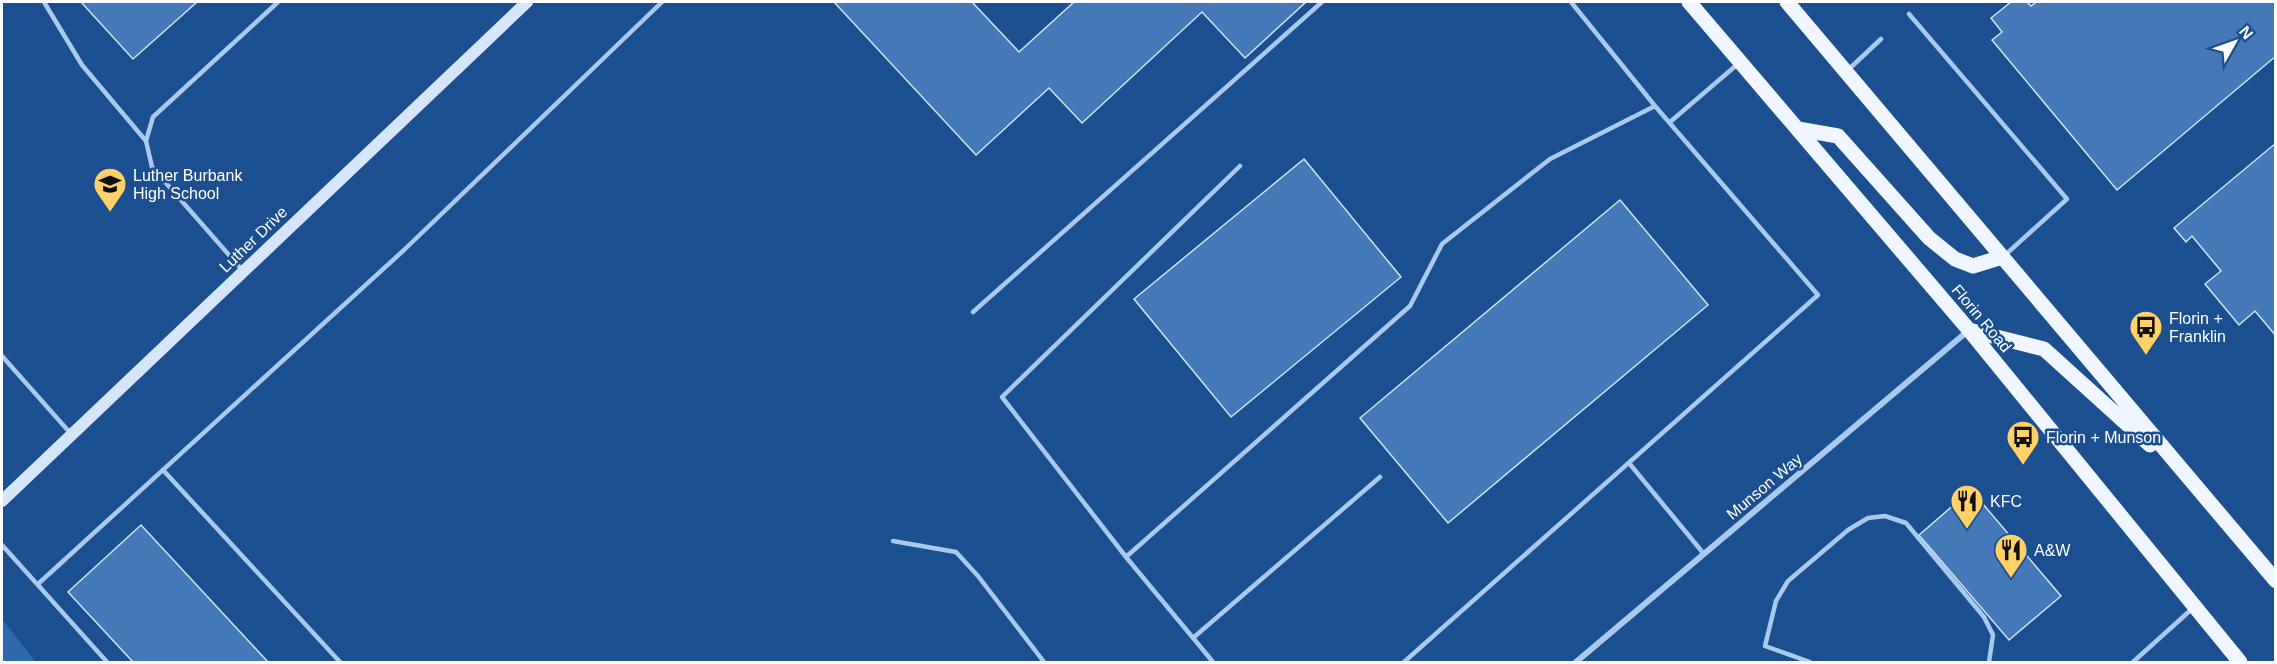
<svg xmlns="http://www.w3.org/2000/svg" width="2277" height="664" font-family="Arial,sans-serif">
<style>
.green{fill:#2e69ad}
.building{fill:#4478b7;stroke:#cfe3fa;stroke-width:1.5}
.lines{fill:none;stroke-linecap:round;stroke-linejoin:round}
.lane{stroke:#a9c9ee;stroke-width:4.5}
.street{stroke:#a9c9ee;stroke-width:6}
.secondary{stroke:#d6e6fa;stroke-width:12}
.primary{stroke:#f0f6ff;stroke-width:15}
.labels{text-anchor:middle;stroke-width:5;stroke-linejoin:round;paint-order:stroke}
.poi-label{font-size:16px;fill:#fff;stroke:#1b4f8f;text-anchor:start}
.street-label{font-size:16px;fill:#fff;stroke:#1b4f8f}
</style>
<rect width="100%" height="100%" fill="#1b4f8f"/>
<!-- green -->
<path class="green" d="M2 619 36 662H2Z"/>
<!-- building -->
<path class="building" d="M81 2H197L133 59Z
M834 2H972L1019 52 1074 2H1306L1245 58 1202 12 1082 123 1049 88 976 155Z
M2011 2H2027L2031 6 2036 2H2276V56L2117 190 1992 40 2002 32 1991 18Z
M2276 143V336L2255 311 2239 325 2205 284 2221 271 2192 236 2186 242 2174 228Z
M1304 159 1401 277 1231 417 1134 299Z
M1620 200 1708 305 1448 523 1360 418Z
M1971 490 2061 596 2009 640 1919 535Z
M141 525 268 662H133L68 592Z"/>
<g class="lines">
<!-- lane -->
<path class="lane" d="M44 2 82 65 146 141
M1909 14 2067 199 2004 256
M1848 70 1881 39
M1670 122 1739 63
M243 271 152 167 146 141 153 117 278 2
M973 312 1322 2
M2 356 72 435
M1629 463 1704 554
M163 470 340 662
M893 541 956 552 978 576 1044 662
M2 545 107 662
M1126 557 1410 306 1442 244 1550 159 1655 106
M38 584 404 250 662 2
M1193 638 1380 477
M1213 662 1126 557 1002 397 1240 166
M1404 662 1818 295 1655 106 1571 2
M1810 662 1765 646 1776 601 1788 581 1848 530 1868 518 1885 516 1906 523 1984 617 1993 635 1989 662
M2133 662 2193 608"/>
<!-- street -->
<path class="street" d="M1576 662 1969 330"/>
<!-- secondary -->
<path class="secondary" d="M2 501 527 2"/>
<!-- primary -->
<path class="primary" d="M1689 2 1969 330 2240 662
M1787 2 2276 581
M1798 129 1838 136 1929 238 1955 259 1973 266 2002 257
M1969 330 2044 349 2150 445"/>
</g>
<!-- icons -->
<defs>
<g id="school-pin" transform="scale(1.725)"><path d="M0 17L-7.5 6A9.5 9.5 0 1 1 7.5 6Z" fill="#ffd166" stroke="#1b4f8f"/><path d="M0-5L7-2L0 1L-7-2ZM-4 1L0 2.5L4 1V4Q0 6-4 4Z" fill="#111"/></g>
<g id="bus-pin" transform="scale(1.725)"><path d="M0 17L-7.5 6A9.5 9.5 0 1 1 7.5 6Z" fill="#ffd166" stroke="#1b4f8f"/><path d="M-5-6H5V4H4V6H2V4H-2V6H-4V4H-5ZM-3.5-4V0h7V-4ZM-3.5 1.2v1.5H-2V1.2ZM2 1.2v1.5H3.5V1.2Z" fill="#111"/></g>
<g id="restaurant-pin" transform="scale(1.725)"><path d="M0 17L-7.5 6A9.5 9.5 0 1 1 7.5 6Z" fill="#ffd166" stroke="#1b4f8f"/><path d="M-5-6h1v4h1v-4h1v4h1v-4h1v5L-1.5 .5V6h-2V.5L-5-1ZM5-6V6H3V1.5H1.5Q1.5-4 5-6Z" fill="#111"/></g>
</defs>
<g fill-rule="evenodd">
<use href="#school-pin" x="110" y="184"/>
<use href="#bus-pin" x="2146" y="327"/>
<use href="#bus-pin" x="2023" y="437"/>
<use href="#restaurant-pin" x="1967" y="501"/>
<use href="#restaurant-pin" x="2011" y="550"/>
</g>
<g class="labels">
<!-- poi labels -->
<g class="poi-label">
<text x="133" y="181">Luther Burbank<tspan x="133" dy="18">High School</tspan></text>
<text x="2169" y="324">Florin +<tspan x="2169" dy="18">Franklin</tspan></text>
<text x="2046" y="443">Florin + Munson</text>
<text x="1990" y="507">KFC</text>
<text x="2034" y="556">A&amp;W</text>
</g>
<!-- street labels -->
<g class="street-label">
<text transform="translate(253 239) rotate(-44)" y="6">Luther Drive</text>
<text transform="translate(1982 318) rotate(50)" y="6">Florin Road</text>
<text transform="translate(1764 486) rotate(-40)" y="6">Munson Way</text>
</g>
</g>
<!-- border -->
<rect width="2277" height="664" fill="none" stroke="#ffffff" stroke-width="6"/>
<!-- north arrow -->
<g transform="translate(2235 42) rotate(50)" stroke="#1b4f8f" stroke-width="4.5" paint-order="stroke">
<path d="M0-4.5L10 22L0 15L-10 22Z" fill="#ffffff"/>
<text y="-9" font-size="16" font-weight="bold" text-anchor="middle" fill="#ffffff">N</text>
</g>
</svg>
